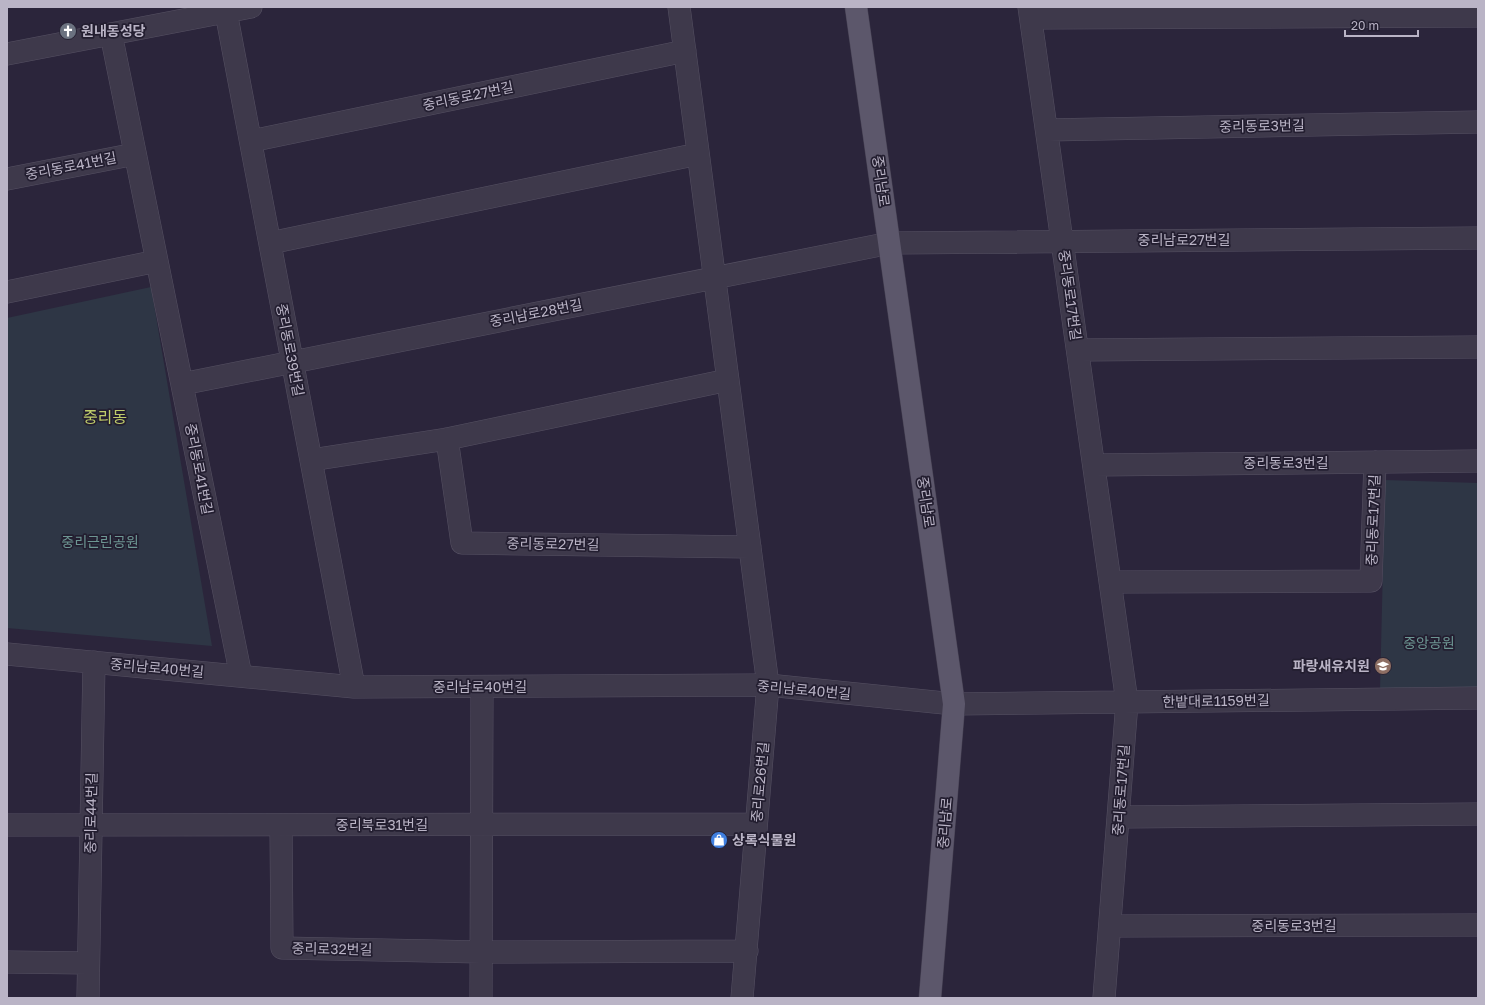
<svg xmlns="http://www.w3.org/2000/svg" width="1485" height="1005" font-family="'Golos Text','Noto Sans KR',sans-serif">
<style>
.green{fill:#2e3645}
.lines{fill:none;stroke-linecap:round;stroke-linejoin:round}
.minor-casing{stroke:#565163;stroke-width:23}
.major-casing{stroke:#443f51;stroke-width:23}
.minor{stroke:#3e394b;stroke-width:22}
.major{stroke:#5c576b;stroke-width:22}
.labels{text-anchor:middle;stroke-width:3.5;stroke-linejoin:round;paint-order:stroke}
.poi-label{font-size:14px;font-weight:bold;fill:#bab4c6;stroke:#231e30;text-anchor:start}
.street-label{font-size:14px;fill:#bab4c6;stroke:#231e30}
.park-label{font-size:14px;fill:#6d9693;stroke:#231e30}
.quarter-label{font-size:16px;fill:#bfcc6a;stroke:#231e30}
</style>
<rect width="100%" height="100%" fill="#2b253b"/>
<!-- green -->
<path class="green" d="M151 287 212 646 7 628V318Z
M1385 480 1478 483V693L1380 691Z"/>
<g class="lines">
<!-- minor casing -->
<g class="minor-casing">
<path id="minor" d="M225 7 354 687
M679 7 768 685 742 998
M1029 7 1127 702 1104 998
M1031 18 1478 16
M111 34 241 676
M7 54 251 7
M1047 130 1478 122
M251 141 685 51
M7 179 135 154
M270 243 698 154
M7 292 157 261
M1078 350 1478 347
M182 384 890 243 1478 238
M447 439 462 543 750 547
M311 460 447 439 728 380
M1094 465 1478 461
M1111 582 1371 581 1375 462
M7 654 354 687 768 685 954 704 1478 698
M1119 817 1478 814
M7 825 756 824
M281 825 282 948 481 952 747 951
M1110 926 1478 925
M7 962 88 963
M88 998 94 662
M481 998 482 687"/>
</g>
<!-- major casing -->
<g class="major-casing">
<path id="major" d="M856 7 954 704 930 998"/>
</g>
<!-- minor -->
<use href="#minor" class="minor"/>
<!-- major -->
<use href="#major" class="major"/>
</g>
<!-- icons -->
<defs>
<g id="church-disc" transform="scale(0.9)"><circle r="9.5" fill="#6b7280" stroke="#231e30"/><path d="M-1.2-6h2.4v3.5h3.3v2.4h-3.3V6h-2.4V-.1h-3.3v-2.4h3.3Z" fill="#fff"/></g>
<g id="school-disc" transform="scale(0.9)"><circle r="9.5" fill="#8d6e63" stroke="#231e30"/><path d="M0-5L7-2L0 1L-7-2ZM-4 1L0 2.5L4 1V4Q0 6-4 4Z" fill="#fff"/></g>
<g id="shop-disc" transform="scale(0.9)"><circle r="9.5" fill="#3f7fe0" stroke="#231e30"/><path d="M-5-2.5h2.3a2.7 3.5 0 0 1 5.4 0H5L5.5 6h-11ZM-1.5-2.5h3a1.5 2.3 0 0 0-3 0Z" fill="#fff"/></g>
</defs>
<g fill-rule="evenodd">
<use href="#church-disc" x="68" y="31"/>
<use href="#school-disc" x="1383" y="666"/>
<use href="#shop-disc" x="719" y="840"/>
</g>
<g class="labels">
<!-- poi labels -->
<g class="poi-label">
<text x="81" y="36">원내동성당</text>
<text x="1370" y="671" text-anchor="end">파랑새유치원</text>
<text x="732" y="845">상록식물원</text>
</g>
<!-- street labels -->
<g class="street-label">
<text transform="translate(468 96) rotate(-12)" y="5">중리동로27번길</text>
<text transform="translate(1262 126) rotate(-1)" y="5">중리동로3번길</text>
<text transform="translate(71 166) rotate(-11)" y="5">중리동로41번길</text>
<text transform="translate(881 181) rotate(82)" y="5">중리남로</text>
<text x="1184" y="245">중리남로27번길</text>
<text transform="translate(1070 295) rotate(82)" y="5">중리동로17번길</text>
<text transform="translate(536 313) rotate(-11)" y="5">중리남로28번길</text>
<text transform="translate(290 350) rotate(79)" y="5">중리동로39번길</text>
<text x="1286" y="468">중리동로3번길</text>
<text transform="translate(199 469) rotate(79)" y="5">중리동로41번길</text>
<text transform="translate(926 502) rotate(82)" y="5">중리남로</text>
<text transform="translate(1373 520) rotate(-88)" y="5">중리동로17번길</text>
<text transform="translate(553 544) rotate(1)" y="5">중리동로27번길</text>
<text transform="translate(157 668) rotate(5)" y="5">중리남로40번길</text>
<text x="480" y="692">중리남로40번길</text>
<text transform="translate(804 690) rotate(5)" y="5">중리남로40번길</text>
<text transform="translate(1216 701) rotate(-1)" y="5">한밭대로1159번길</text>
<text transform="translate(760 782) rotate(-85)" y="5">중리로26번길</text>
<text transform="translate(1121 790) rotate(-86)" y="5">중리동로17번길</text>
<text transform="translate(91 813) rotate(-89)" y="5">중리로44번길</text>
<text transform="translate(945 823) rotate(-85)" y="5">중리남로</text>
<text x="382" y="830">중리북로31번길</text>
<text x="1294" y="931">중리동로3번길</text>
<text transform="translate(332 949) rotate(1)" y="5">중리로32번길</text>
</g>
<!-- park labels -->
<g class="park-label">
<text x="100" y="547">중리근린공원</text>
<text x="1429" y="648">중앙공원</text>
</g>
<!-- quarter labels -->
<g class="quarter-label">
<text x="105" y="423">중리동</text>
</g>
</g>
<!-- border -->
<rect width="1485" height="1005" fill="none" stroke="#bab4c6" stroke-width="16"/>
<!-- scale -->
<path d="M1345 30v6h73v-6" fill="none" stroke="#bab4c6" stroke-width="2"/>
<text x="1351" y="30" font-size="12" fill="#bab4c6" stroke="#231e30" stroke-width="3" paint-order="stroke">20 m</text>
</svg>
